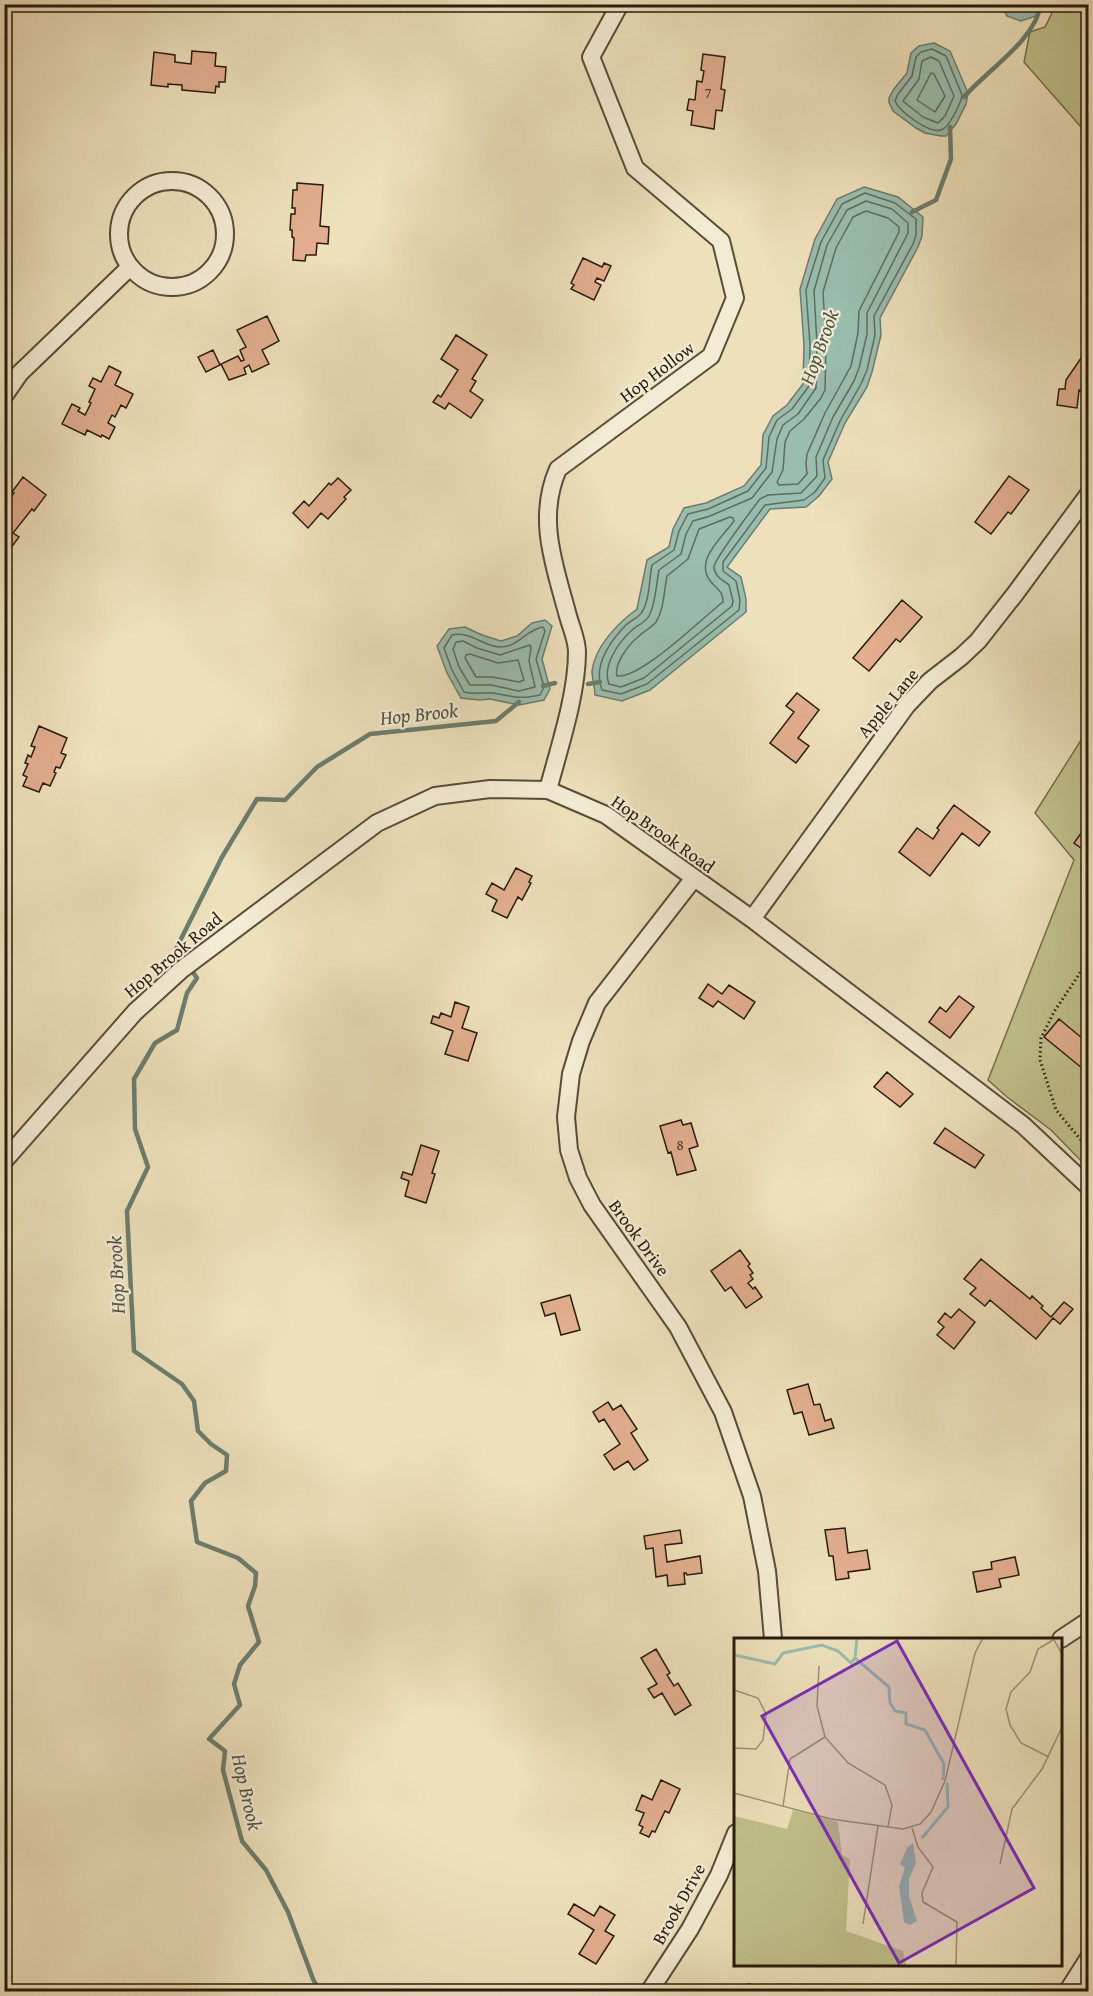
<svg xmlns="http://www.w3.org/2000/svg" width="1093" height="1996" font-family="'Gentium Book Plus',serif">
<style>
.green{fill:#c0c08b;stroke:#746e4c;stroke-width:1.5}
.water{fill:#99bdae;stroke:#6b7d6e;stroke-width:1.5}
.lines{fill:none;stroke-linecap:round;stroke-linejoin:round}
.shore{stroke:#606c5e;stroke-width:1.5}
.stream{stroke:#6b7d6e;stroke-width:4.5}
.building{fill:#e2ae8f;stroke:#271c0e;stroke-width:1.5}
.street-casing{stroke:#584d39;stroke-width:20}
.path{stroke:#271c0e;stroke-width:3;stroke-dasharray:1.5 3;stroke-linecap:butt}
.street{stroke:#f3ebd3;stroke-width:16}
.labels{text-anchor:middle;stroke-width:4.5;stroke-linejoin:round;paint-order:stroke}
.number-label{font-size:15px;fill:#56402e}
.street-label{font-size:18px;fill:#271c0e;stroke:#f3ebd3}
.water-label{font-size:20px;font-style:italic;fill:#4f5446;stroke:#f3ebd3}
.inset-river{fill:none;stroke:#99bdae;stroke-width:3}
.inset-road{fill:none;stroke:#9e9276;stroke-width:1.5}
.view{fill:#7b2cbf;fill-opacity:0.15;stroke:#7b2cbf;stroke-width:3}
.inset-edge{fill:none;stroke:#271c0e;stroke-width:3}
</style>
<rect width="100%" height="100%" fill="#ede0bb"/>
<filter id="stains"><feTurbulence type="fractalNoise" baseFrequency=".00333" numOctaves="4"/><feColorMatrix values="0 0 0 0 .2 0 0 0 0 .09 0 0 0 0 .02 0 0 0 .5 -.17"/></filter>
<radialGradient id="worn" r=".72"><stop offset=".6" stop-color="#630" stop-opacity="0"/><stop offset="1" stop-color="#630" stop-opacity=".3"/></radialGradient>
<!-- green -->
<path class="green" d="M1056 5H1088V135L1024 62 1030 32 1045 27Z
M1088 729V1168L1051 1130 1007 1097 988 1080 1074 860 1035 813Z"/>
<!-- water -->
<path class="water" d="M1001 5V4L1042 5 1036 16 1021 21 1007 16Z
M934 43 950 51 968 93 966 104 956 124 946 136H941L925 133 916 128 893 111 889 102V98L894 89 907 73 911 53 919 46Z
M864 187 898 197 923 217 922 236 918 247 880 318 881 335 872 372 867 387 845 423 828 462 832 479 819 496 806 507 770 509 727 567 741 577 746 599V612L650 690 622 701 595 695C595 687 592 678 592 671 595 646 618 623 637 609L647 560 669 547 673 529 684 508 706 503 744 486 761 465 763 435 773 416 787 405 803 384 804 345 800 289 815 239 837 199Z
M545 620 552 626 542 659 550 689 544 700 519 705 490 699 480 700 461 698 447 673 437 646 449 629 465 627 482 635 501 641 517 636 532 623Z"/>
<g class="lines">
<!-- shore -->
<path class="shore" d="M932 49 946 56 962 95C961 103 949 128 941 130 929 134 899 111 895 101L898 94 912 76 916 57 921 52Z
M931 57 939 61 954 96 945 116 938 123 923 117 903 101 919 79 922 61Z
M931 73 934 74 945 96 935 112 917 100Z
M865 193 895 203 916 219V235L913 244 874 316 875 335 867 370 861 384 840 421 823 460 825 478 815 492 804 500 765 505 723 562V571L736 581 740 600 739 610 647 684 621 694 602 690C593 667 609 643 624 627 629 621 639 618 642 612 650 599 649 579 652 565L674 550 679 531 688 514 708 509 748 491 766 468 769 437 777 420 792 409 809 386 810 345 806 290 821 242 842 204Z
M866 201 892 209 908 223V233L867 313V334L859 368 854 381 833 417 816 457 817 476 801 493 768 495 760 499C753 508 714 560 714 567 714 576 723 580 729 585L733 601 732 606 644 678 621 687 609 684C602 666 618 643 631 631 636 626 645 623 649 616 656 603 656 585 659 570L681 554 686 534 693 521 710 516 752 498 772 472 777 439 783 425 798 414 816 388 817 344 814 291 827 245 847 210Z
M866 211 888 218 899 227V232L859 311 858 333 851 366 825 413 807 454 806 463 807 474 798 484 779 485 777 482 783 470 785 442 790 431 804 419 821 398 825 390 826 344 823 292 836 248 853 217Z
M730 517 733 518 734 521C722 538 692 562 712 583 718 590 723 591 723 602 702 618 641 679 617 676 614 664 628 645 638 637 644 631 651 628 656 622 664 609 664 591 667 576L688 559 699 529Z
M543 627 545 631 536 659 544 687 540 695C518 700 513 696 493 693 483 692 474 695 464 692L452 670 444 648 452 635C472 631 483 647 501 647 518 647 527 629 543 627Z
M463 641 477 648 500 655 530 645 531 648 529 661 535 687 519 691 491 685H470L459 667 453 649 456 642Z
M470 654 498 663 518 660 524 680 519 682 492 677H476L465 658 466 655Z"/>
<!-- stream -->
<path class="stream" d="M964 97C987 70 1035 41 1041 4
M912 212 936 200 951 159 950 127
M588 684 600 682
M543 686 555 683
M320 1992 313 1979 288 1912 266 1870 242 1841 223 1770 225 1751 209 1739 240 1705 234 1684 240 1665 259 1642 248 1606 255 1586 256 1573 238 1558 197 1542 191 1501 205 1483 226 1471 227 1455 211 1444 198 1431 194 1401 182 1384 134 1351 127 1211 148 1167 135 1129 134 1079 155 1043 177 1030 187 993 197 978 176 949 222 857 257 799 285 800 317 767 370 734 496 721 519 702"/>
</g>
<!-- building -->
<path class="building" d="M192 51 216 53 215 66 226 67 225 82H219V87L216 86 215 93 182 90V85L168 84V87L151 85 154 52 175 55V62L191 64Z
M703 54 725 57 721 89 725 90 722 111 716 110 714 129 691 125 693 111 687 110 689 99 695 100 697 81 702 82 704 71 701 70Z
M297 183 323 185 320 226 329 227 328 244 317 243 316 255H306L305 261 293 260 294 238 292 237V230H290L291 214H295V208H292L293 190H297Z
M583 258 602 267 604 263 611 266 604 281 597 278 595 282 601 285 594 300 571 289 574 285 571 283Z
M267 316 279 341 262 350 269 364 252 372 249 365 244 368 246 374 229 380 221 364 238 356 241 361 244 360 240 350 246 347 237 330Z
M456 335 487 355 472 379 476 381 470 391 483 400 471 418 449 403 445 409 433 402 438 395 441 397 458 370 441 359Z
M1088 348V382L1082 391 1079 390 1077 408 1057 405 1059 389H1065L1066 380Z
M213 350 220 365 206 372 198 357Z
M109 366 121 372 115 385 133 394 126 408 121 405 115 417 112 415 108 423 115 427 109 439 102 435 101 437 87 430 85 435 62 424 72 404 80 408 78 411 85 415 91 403 89 402 95 389 89 386 93 378 101 382Z
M1009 476 1029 490 1011 514 1008 512 991 534 975 522Z
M23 477 46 495 34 511 32 509 13 533 19 537 10 549 4 545V502L6 503 14 493 12 492Z
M338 478 351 490 344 497 346 499 328 519 321 513 308 528 293 513 304 501 309 506 329 483 331 485Z
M902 600 922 617 900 642 896 639 869 671 853 658Z
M797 693 819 710 798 738 809 746 796 763 770 743 794 712 786 706Z
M39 726 67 738 61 753 66 755 60 768 56 767 54 772 56 773 50 786 43 783 39 792 23 786 27 777 23 775 28 764 25 763 28 755 31 757 35 747 31 746Z
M954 805 990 832 979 846 962 833 930 876 899 852 917 828 933 839 939 830 937 828Z
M1084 829 1088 832V853L1074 843Z
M516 868 532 876 529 882 531 883 522 900 518 897 507 918 492 911 497 900 486 894 492 883 504 890Z
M708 984 722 994 729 985 755 1002 744 1019 718 1001 713 1007 699 998Z
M959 996 974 1007 950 1038 929 1022 940 1007 946 1012Z
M455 1002 469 1007 462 1028 477 1033 468 1061 445 1054 453 1031 431 1023 433 1016 439 1018 441 1013 451 1017Z
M1059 1019 1088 1043V1073L1044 1037Z
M887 1072 913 1094 900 1107 874 1087Z
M681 1120 683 1125 691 1123 698 1146 689 1149 696 1170 677 1175 671 1152 668 1153 660 1126Z
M945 1128 984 1155 975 1168 934 1143Z
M421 1145 439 1151 432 1173 435 1174 426 1203 405 1196 409 1181 401 1178 403 1172 412 1175Z
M740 1250 750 1264 748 1266 753 1273 750 1275 753 1279 748 1283 753 1289 755 1287 762 1297 746 1308 731 1287 725 1291 711 1271Z
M981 1259 1030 1299 1032 1296 1043 1306 1041 1308 1051 1317 1064 1302 1073 1309 1060 1324 1053 1318 1036 1339 990 1300 985 1306 970 1294 976 1288 964 1279Z
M570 1295 580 1330 561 1335 555 1313 545 1316 541 1303Z
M959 1309 975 1322 954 1349 937 1335 944 1327 938 1322 945 1313 951 1318Z
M808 1384 814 1405 820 1404 825 1421 831 1419 834 1428 809 1435 802 1412 794 1414 787 1390Z
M608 1402 613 1410 621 1405 637 1429 631 1433 648 1460 634 1470 628 1461 614 1470 604 1455 620 1444 604 1419 599 1422 593 1412Z
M845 1528 848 1553 867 1550 870 1569 848 1572 849 1578 836 1580 833 1556H829L825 1530Z
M680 1530 682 1543 665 1545 667 1562 700 1556 702 1573 687 1575 686 1573H684L685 1584 668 1586 667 1575 656 1577 653 1548 646 1549 644 1536Z
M1015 1557 1019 1575 999 1579 1001 1587 977 1592 973 1572 992 1569 991 1562Z
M656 1649 670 1673 667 1675 674 1686 678 1683 691 1705 675 1715 662 1693 654 1698 648 1689 657 1684 641 1658Z
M661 1780 680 1789 669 1813 665 1811 655 1832 652 1831 649 1837 640 1833 643 1827 639 1825 644 1813 636 1810 642 1795 652 1800Z
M574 1904 594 1916 600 1906 615 1915 605 1931 614 1936 596 1964 579 1954 594 1930 568 1914Z
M750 1984 752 1992H731V1988Z"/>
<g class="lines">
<!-- street casing -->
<g class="street-casing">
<path id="street" d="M119 234a53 53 0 1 1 106 0a53 53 0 1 1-106 0Z
M4 396 20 373 130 267
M548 790C559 748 577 695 577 652 577 640 571 627 568 616 555 567 536 519 558 469L711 356 735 298 721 241 635 168 591 57 620 4
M694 878 597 1003 581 1041 571 1074 566 1117 569 1150 578 1178 592 1205 678 1327 723 1412 752 1496 767 1571 773 1639
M752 919 907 705 930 681 961 657 978 641 1015 594 1088 495
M4 1161 135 1012 181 970 377 823 435 796 490 789 548 790 606 815 752 919 1023 1125 1088 1186
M1061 1639 1088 1621
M649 1992 690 1929 719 1875 736 1833
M1067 1992 1088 1959"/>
</g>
<!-- path -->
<path class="path" d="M1088 961 1054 1012 1041 1038 1040 1060 1056 1110 1081 1140 1088 1147"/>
<!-- street -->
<use href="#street" class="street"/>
</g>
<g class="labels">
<!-- number labels -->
<g class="number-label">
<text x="708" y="98">7</text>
<text x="680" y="1150">8</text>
</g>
<!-- street labels -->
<g class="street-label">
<text transform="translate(657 372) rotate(-37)" y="6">Hop Hollow</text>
<text transform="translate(888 703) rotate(-50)" y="6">Apple Lane</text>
<text transform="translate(663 834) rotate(35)" y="6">Hop Brook Road</text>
<text transform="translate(173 955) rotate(-40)" y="6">Hop Brook Road</text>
<text transform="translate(639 1238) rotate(54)" y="6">Brook Drive</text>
<text transform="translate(679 1904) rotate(-61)" y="6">Brook Drive</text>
</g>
<!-- water labels -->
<g class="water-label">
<text transform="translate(819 347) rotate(-70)" y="7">Hop Brook</text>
<text transform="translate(419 714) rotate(-6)" y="7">Hop Brook</text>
<text transform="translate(116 1275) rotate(-93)" y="7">Hop Brook</text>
<text transform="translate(247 1792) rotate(77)" y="7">Hop Brook</text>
</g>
</g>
<!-- overview -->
<g transform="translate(734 1638)">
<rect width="328" height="328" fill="#ede0bb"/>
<path d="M59 172 104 184 108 217 116 221 112 293 169 313 172 328H0V178L53 191Z" fill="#c0c08b"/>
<path d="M179 205 182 225 175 241V258L183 283 176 287 170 284 165 248 171 230 166 226 173 210Z" fill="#99bdae"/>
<path class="inset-river" d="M0 17 41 26 49 15 88 7 104 13 117 25 121 20 155 49 156 65 161 73 172 75V86L191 92 210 126 209 142M121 20 123 0M188 200 214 169 213 145"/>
<path class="inset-road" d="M319 0 329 18M85 28 83 68 91 99 114 125 151 147 158 167 154 189M0 52 24 60 32 76 29 102 22 111 0 110M315 119 287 105 276 87 272 71 277 54 296 34 304 11 319 2M0 155 97 181 169 191 186 186 197 174 211 143 241 15 249 0M49 168 56 121 91 99M178 190 184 209 199 229 188 255 189 264 223 284 222 328M266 226 278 171 308 131 329 87M129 286 144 188"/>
<path class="view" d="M163 3 300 250 165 325 28 78Z"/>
<rect width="328" height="328" class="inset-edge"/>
</g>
<!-- margin -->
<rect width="1093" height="1996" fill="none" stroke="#ede0bb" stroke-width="24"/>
<rect x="6" y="6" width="1081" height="1984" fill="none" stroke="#271c0e" stroke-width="3"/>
<rect x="12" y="12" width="1069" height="1972" fill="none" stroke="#271c0e" stroke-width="1.5"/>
<rect width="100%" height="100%" filter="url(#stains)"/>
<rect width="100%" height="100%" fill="url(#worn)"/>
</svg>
